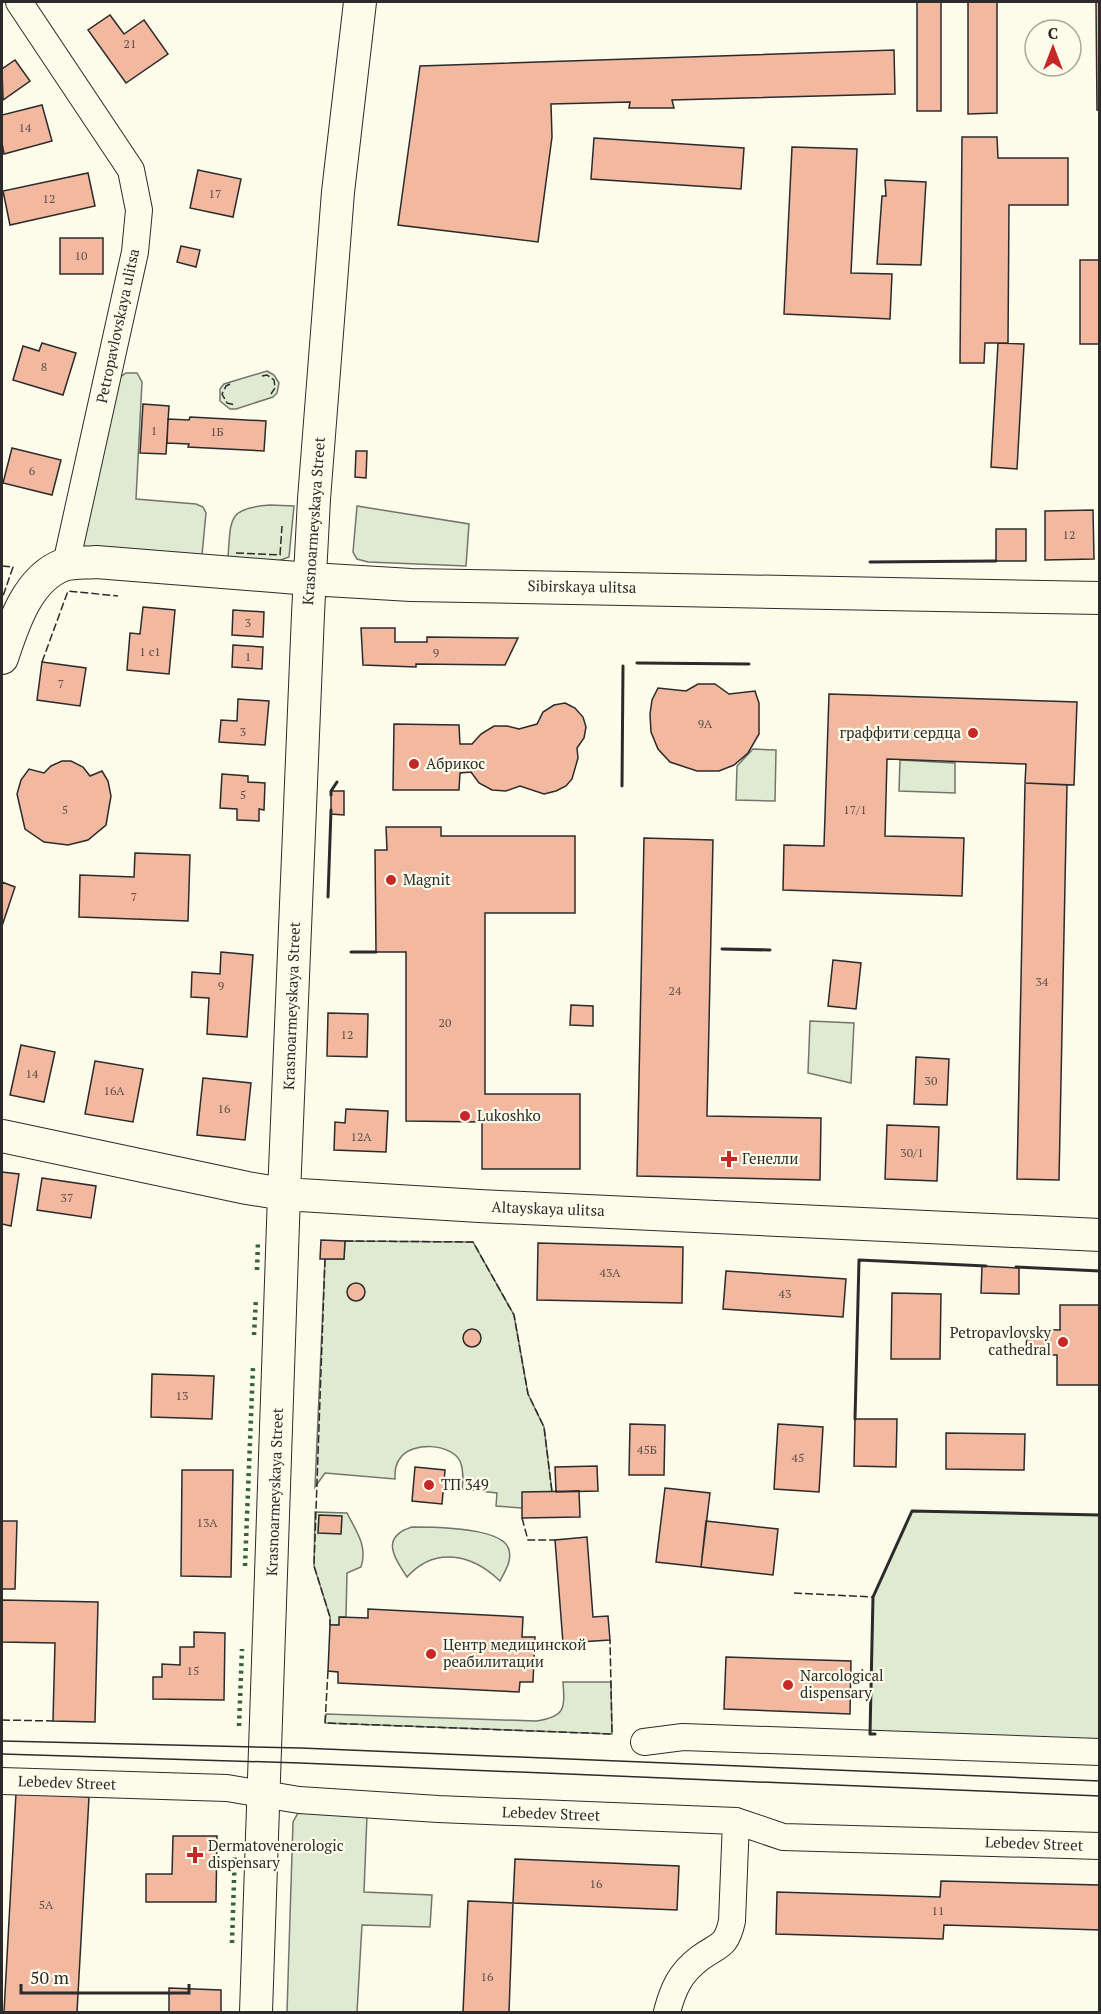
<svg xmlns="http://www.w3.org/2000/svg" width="1101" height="2014" font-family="'PT Serif',serif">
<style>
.green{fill:#deebd1;stroke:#74746e;stroke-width:1.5}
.building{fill:#f2b8a0;stroke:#2b2b2b;stroke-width:1.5}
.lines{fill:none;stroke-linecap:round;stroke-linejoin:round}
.minor-casing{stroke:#2b2b2b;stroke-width:28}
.major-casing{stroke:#2b2b2b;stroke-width:34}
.minor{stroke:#fdfbea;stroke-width:26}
.major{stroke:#fdfbea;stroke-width:32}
.tram{stroke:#2b2b2b;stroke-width:1.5}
.hedge{stroke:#34623c;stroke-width:4.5;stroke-dasharray:3 4.5;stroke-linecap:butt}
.fence{stroke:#2b2b2b;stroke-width:1.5;stroke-dasharray:8 3;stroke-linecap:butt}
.wall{stroke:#2b2b2b;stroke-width:3}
.poi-dot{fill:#c62828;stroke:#fdfbea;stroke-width:2}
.labels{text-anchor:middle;stroke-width:4.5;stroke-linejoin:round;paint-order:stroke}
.number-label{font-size:12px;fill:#5d4e48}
.street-label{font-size:15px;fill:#2b2b2b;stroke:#fdfbea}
.poi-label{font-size:15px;fill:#2b2b2b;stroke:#fdfbea;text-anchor:start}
</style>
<rect width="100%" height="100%" fill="#fdfbea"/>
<!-- green -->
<path class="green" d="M267 371 274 375 279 383 277 393 273 397 236 409H230L220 401V389L224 384Z
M126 373H137L142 382 136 499 196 504 203 507 206 513 202 555 79 546 119 378Z
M270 505 294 506 289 557 278 561 228 557C231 519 227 508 270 505Z
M357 506 469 524 466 566 368 562 357 559 353 552Z
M753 749 776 750 775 801 736 800 737 766Z
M900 760 955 763V793L899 791Z
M810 1021 854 1023 851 1083 808 1073Z
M345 1241 473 1242 514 1315 528 1394 544 1427 552 1492 522 1508 496 1506 497 1493 462 1489C463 1480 464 1470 460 1461 450 1443 413 1442 401 1457 395 1464 395 1471 395 1479L325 1473 315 1487 325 1259H344Z
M912 1511 1099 1515V1742L870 1734 873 1597Z
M315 1512 347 1513C356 1531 368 1546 361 1567L347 1573 346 1617H340L339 1625H330V1617L314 1566Z
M412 1527C431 1527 504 1527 509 1550 512 1561 505 1571 500 1581 472 1554 435 1546 407 1577 394 1557 380 1537 412 1527Z
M563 1682H611L612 1734 325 1723 326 1714 536 1721C565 1717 565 1709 563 1682Z
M309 1812 367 1815 364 1892 432 1895 430 1927 362 1925 357 2012H287L293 1822 298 1813Z"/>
<!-- building -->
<path class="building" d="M917 2H941V111H917Z
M968 2H997V113L968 114Z
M1096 2H1100V110H1097Z
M110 15 124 34 144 20 168 54 126 83 88 30Z
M894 50 895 94 672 100 674 108H629L630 102 551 104 552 137 538 242 398 225 420 66Z
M15 60 30 81 3 100 2 69Z
M42 105 52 141 4 154 2 143V115Z
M962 137H997L998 158H1068V205H1009L1008 343H985L984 363H960Z
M594 138 744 148 741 189 591 179Z
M792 147 857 149 851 273 892 274 890 319 784 314Z
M198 170 241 179 233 217 190 208Z
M88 173 95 206 10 225 3 191Z
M885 180 926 182 921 265 877 264 882 196H886Z
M60 238H103V274H60Z
M181 246 200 250 196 267 177 262Z
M1080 260H1100V344H1080Z
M42 343 76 353 63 395 13 380 23 346 39 351Z
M998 343 1024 344 1017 469 991 467Z
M143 404 169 406 166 454 140 453Z
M190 417 266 421 264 451 188 447 189 444 167 443 168 419 189 420Z
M12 448 61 460 52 495 3 483Z
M356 451H367L366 478 355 477Z
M1093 510 1094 559 1045 560V511Z
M996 529H1026V561H996Z
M143 607 175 610 169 674 127 670 130 633 140 634Z
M233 610 264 612 263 637 232 635Z
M361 628H395V642H427V637L518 638 505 665 416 664V667L363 665Z
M233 645 263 647 262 669 232 667Z
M42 662 86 668 80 706 37 700Z
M698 684H715L729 694 755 691 759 703V734L748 753 734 765 719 771H697L670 762 658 749 651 732 650 714 652 700 658 688 686 691Z
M829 694 1077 702 1074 785 1025 783 1026 764 887 759 885 836 964 838 962 896 783 890 784 845 824 846Z
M238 699 269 701 265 745 219 742 221 720 237 721Z
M565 703 575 708 583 717 586 727 584 738 577 748 578 758 572 779 566 786 556 791 544 794 520 786 506 791 492 790 479 783 471 772 460 773 459 790H393L394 724 459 725 460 744H472L481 734 494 726H507L519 729 537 724 543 712 554 705Z
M62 761H71L83 767 90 776 102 771 108 781 111 796 106 825 88 840 68 845 44 842 25 829 17 794 21 780 29 769 44 773 51 766Z
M222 774 248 776V782L265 783 264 810 259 809V821L237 820V809L220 808Z
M1025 783 1067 785 1059 1180 1017 1179Z
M331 791H344V815L331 814Z
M386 827H441V836H575V913H485V1094H580V1169H482V1122L406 1121V952H376L375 850H387Z
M644 838 713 840 707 1116 821 1118 820 1180 637 1176Z
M135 853 190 855 188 921 79 917 80 875 134 877Z
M2 882 15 887 2 926Z
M221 952 253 955 247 1037 207 1034 209 998 191 997 192 972 220 974Z
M833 960 861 963 856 1009 828 1006Z
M571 1005 593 1006V1026L570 1025Z
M328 1013 368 1014 367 1057 327 1056Z
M21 1045 55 1052 44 1102 10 1095Z
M916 1057 949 1059 947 1105 914 1104Z
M95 1061 143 1069 133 1122 85 1114Z
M203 1078 251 1083 245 1140 197 1135Z
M346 1109 388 1111 386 1152 334 1150 335 1122 345 1123Z
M887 1125 939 1127 937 1181 885 1179Z
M2 1172 19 1174 11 1226 2 1224Z
M42 1178 96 1186 91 1218 37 1210Z
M321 1240 345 1241 344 1259H320Z
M538 1243 683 1247 682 1303 537 1300Z
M982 1266 1019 1268V1294L981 1293Z
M726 1271 846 1279 843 1317 723 1309Z
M347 1292a9 9 0 1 1 18 0a9 9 0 1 1-18 0Z
M892 1293 941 1294 940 1359H891Z
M1060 1305H1100V1385H1057V1355H1026L1027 1329 1060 1330Z
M463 1338a9 9 0 1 1 18 0a9 9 0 1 1-18 0Z
M152 1374 214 1376 212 1419 151 1417Z
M855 1419H897L896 1467 854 1466Z
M630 1424 665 1425 664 1475H629Z
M778 1424 823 1427 819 1492 774 1489Z
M946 1433 1025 1434 1024 1470 946 1469Z
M597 1466 598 1491 556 1492 555 1467Z
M415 1467 445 1470 442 1504 412 1501Z
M182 1470H233L231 1577 181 1576Z
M665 1488 710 1493 701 1567 656 1562Z
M579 1491 580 1517 522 1518V1492Z
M319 1515 342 1516 341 1534 318 1533Z
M2 1521H17L15 1589H2Z
M706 1521 778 1529 773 1575 701 1567Z
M587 1537 593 1617 608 1616 610 1640 563 1643 555 1540Z
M2 1600 98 1602 95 1722 53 1721 55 1643 2 1642Z
M368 1609 523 1617 522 1637H535L533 1682H520L519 1692 338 1683V1672L328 1671 330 1625H339V1617L368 1618Z
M194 1632 225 1633 224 1700 153 1699V1677H162V1664L180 1665V1647H194Z
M726 1657 851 1661 850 1714 724 1709Z
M16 1793 89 1797 77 2012H4Z
M173 1836H217L216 1902H146V1874H172Z
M515 1859 679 1866 677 1910 513 1903Z
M941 1881 1100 1885V1930L944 1925 943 1939 776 1934 777 1892 940 1897Z
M468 1901 513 1903 509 2012H463Z
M169 1988 221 1990V2012H169Z"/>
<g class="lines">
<!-- minor casing -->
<g class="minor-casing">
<path id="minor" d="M19 2 131 170 139 210 135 252 66 564
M644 1742 683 1737 1100 1752
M2 1781 227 1788 299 1800 438 1809 736 1821 783 1837 1100 1846
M667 2012C673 1989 680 1973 700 1958 719 1944 726 1948 732 1921L736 1821"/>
</g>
<!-- major casing -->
<g class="major-casing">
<path id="major" d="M2 658C13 625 27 579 63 565 73 562 86 563 96 562L310 579 411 585 1100 598
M2 1136 247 1188 284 1194 479 1206 1100 1235
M256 2012 284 1194 308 614 314 499 338 192 360 2"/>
</g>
<!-- minor -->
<use href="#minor" class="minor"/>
<!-- major -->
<use href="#major" class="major"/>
<!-- tram -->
<path class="tram" d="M2 1741 301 1748 1100 1781
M2 1754 300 1763 1100 1796"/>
<!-- hedge -->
<path class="hedge" d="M257 1270 258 1241
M254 1335 256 1298
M245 1566 253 1367
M239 1726 242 1649
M232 1943 235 1849"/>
<!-- fence -->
<path class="fence" d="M262 376 267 375 274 380 275 388 271 394
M230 384 226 386 222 394 227 403 235 405
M236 553 280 555 282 526
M2 566 13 567 2 599
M42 662 68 591 118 596
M345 1241 473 1242 514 1315 528 1394 544 1427 552 1492
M325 1259 314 1566 330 1617V1625
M522 1518 528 1540H555
M794 1593 873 1597 870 1734H875
M328 1671 325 1723 612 1734 610 1640
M2 1720 53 1721"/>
<!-- wall -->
<path class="wall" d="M870 562 996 561
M637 663 749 664
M622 786 623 666
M331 795V791L337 782
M328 897 331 810
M722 949 770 950
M351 952H376
M1016 1267 1100 1271
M855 1419 859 1260 986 1266
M875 1734H870L873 1597 912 1511 1100 1515"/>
</g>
<!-- markers -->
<g class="poi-dot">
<circle cx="973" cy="733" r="6"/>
<circle cx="414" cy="764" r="6"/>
<circle cx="391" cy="880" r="6"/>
<circle cx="465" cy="1116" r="6"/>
<path d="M726 1150h6v6h6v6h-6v6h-6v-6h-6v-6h6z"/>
<circle cx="1063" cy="1342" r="6"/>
<circle cx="429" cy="1485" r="6"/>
<circle cx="431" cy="1654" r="6"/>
<circle cx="788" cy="1685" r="6"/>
<path d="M192 1846h6v6h6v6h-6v6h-6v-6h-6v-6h6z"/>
</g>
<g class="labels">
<!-- number labels -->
<g class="number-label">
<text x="130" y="48">21</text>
<text x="25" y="132">14</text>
<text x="215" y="198">17</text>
<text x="49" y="203">12</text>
<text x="81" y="260">10</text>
<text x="44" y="371">8</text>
<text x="154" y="435">1</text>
<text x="217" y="436">1Б</text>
<text x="32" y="475">6</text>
<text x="1069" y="539">12</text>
<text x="248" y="627">3</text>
<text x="150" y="656">1 с1</text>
<text x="436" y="657">9</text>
<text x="248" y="661">1</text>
<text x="61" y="688">7</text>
<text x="705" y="728">9А</text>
<text x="243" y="736">3</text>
<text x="243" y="799">5</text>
<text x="65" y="814">5</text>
<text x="855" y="814">17/1</text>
<text x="134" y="901">7</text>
<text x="1042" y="986">34</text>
<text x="221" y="990">9</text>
<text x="675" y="995">24</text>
<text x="445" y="1027">20</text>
<text x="347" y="1039">12</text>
<text x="32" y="1078">14</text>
<text x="931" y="1085">30</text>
<text x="114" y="1095">16А</text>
<text x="224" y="1113">16</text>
<text x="361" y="1141">12А</text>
<text x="912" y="1157">30/1</text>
<text x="67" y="1202">37</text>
<text x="610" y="1277">43А</text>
<text x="785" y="1298">43</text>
<text x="182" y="1400">13</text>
<text x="647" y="1454">45Б</text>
<text x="798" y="1462">45</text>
<text x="207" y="1527">13А</text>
<text x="193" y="1675">15</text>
<text x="596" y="1888">16</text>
<text x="46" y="1909">5А</text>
<text x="938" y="1915">11</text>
<text x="487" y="1981">16</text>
</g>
<!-- street labels -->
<g class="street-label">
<text transform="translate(118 326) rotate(-78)" y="5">Petropavlovskaya ulitsa</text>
<text transform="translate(314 521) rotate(-86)" y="5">Krasnoarmeyskaya Street</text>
<text transform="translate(582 587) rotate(1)" y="5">Sibirskaya ulitsa</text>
<text transform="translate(292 1006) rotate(-88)" y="5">Krasnoarmeyskaya Street</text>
<text transform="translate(548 1209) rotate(2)" y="5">Altayskaya ulitsa</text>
<text transform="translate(275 1492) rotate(-88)" y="5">Krasnoarmeyskaya Street</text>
<text transform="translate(67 1783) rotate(2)" y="5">Lebedev Street</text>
<text transform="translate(551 1814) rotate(2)" y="5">Lebedev Street</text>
<text transform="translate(1034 1844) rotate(2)" y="5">Lebedev Street</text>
</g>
<!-- poi labels -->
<g class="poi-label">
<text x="961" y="738" text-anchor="end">граффити сердца</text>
<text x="426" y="769">Абрикос</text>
<text x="403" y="885">Magnit</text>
<text x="477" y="1121">Lukoshko</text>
<text x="742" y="1164">Генелли</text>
<text x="1051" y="1338" text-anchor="end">Petropavlovsky<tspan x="1051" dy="17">cathedral</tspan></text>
<text x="441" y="1490">ТП 349</text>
<text x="443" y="1650">Центр медицинской<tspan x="443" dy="17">реабилитации</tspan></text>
<text x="800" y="1681">Narcological<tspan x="800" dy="17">dispensary</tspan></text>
<text x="208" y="1851">Dermatovenerologic<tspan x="208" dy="17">dispensary</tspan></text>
</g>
</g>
<!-- border -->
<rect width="1101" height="2014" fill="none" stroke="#2b2b2b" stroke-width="6"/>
<!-- north arrow -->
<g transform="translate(1053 48)"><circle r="28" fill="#fdfbea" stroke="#a9a89e" stroke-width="1.5"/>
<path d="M0-4.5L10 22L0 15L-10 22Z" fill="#c62828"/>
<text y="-9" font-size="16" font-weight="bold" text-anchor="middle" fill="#2b2b2b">С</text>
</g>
<!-- scale -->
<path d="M21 1984v9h168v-9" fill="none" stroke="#2b2b2b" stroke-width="3"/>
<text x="30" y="1984" font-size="18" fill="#2b2b2b" stroke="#fdfbea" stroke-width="4.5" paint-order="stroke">50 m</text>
</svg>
